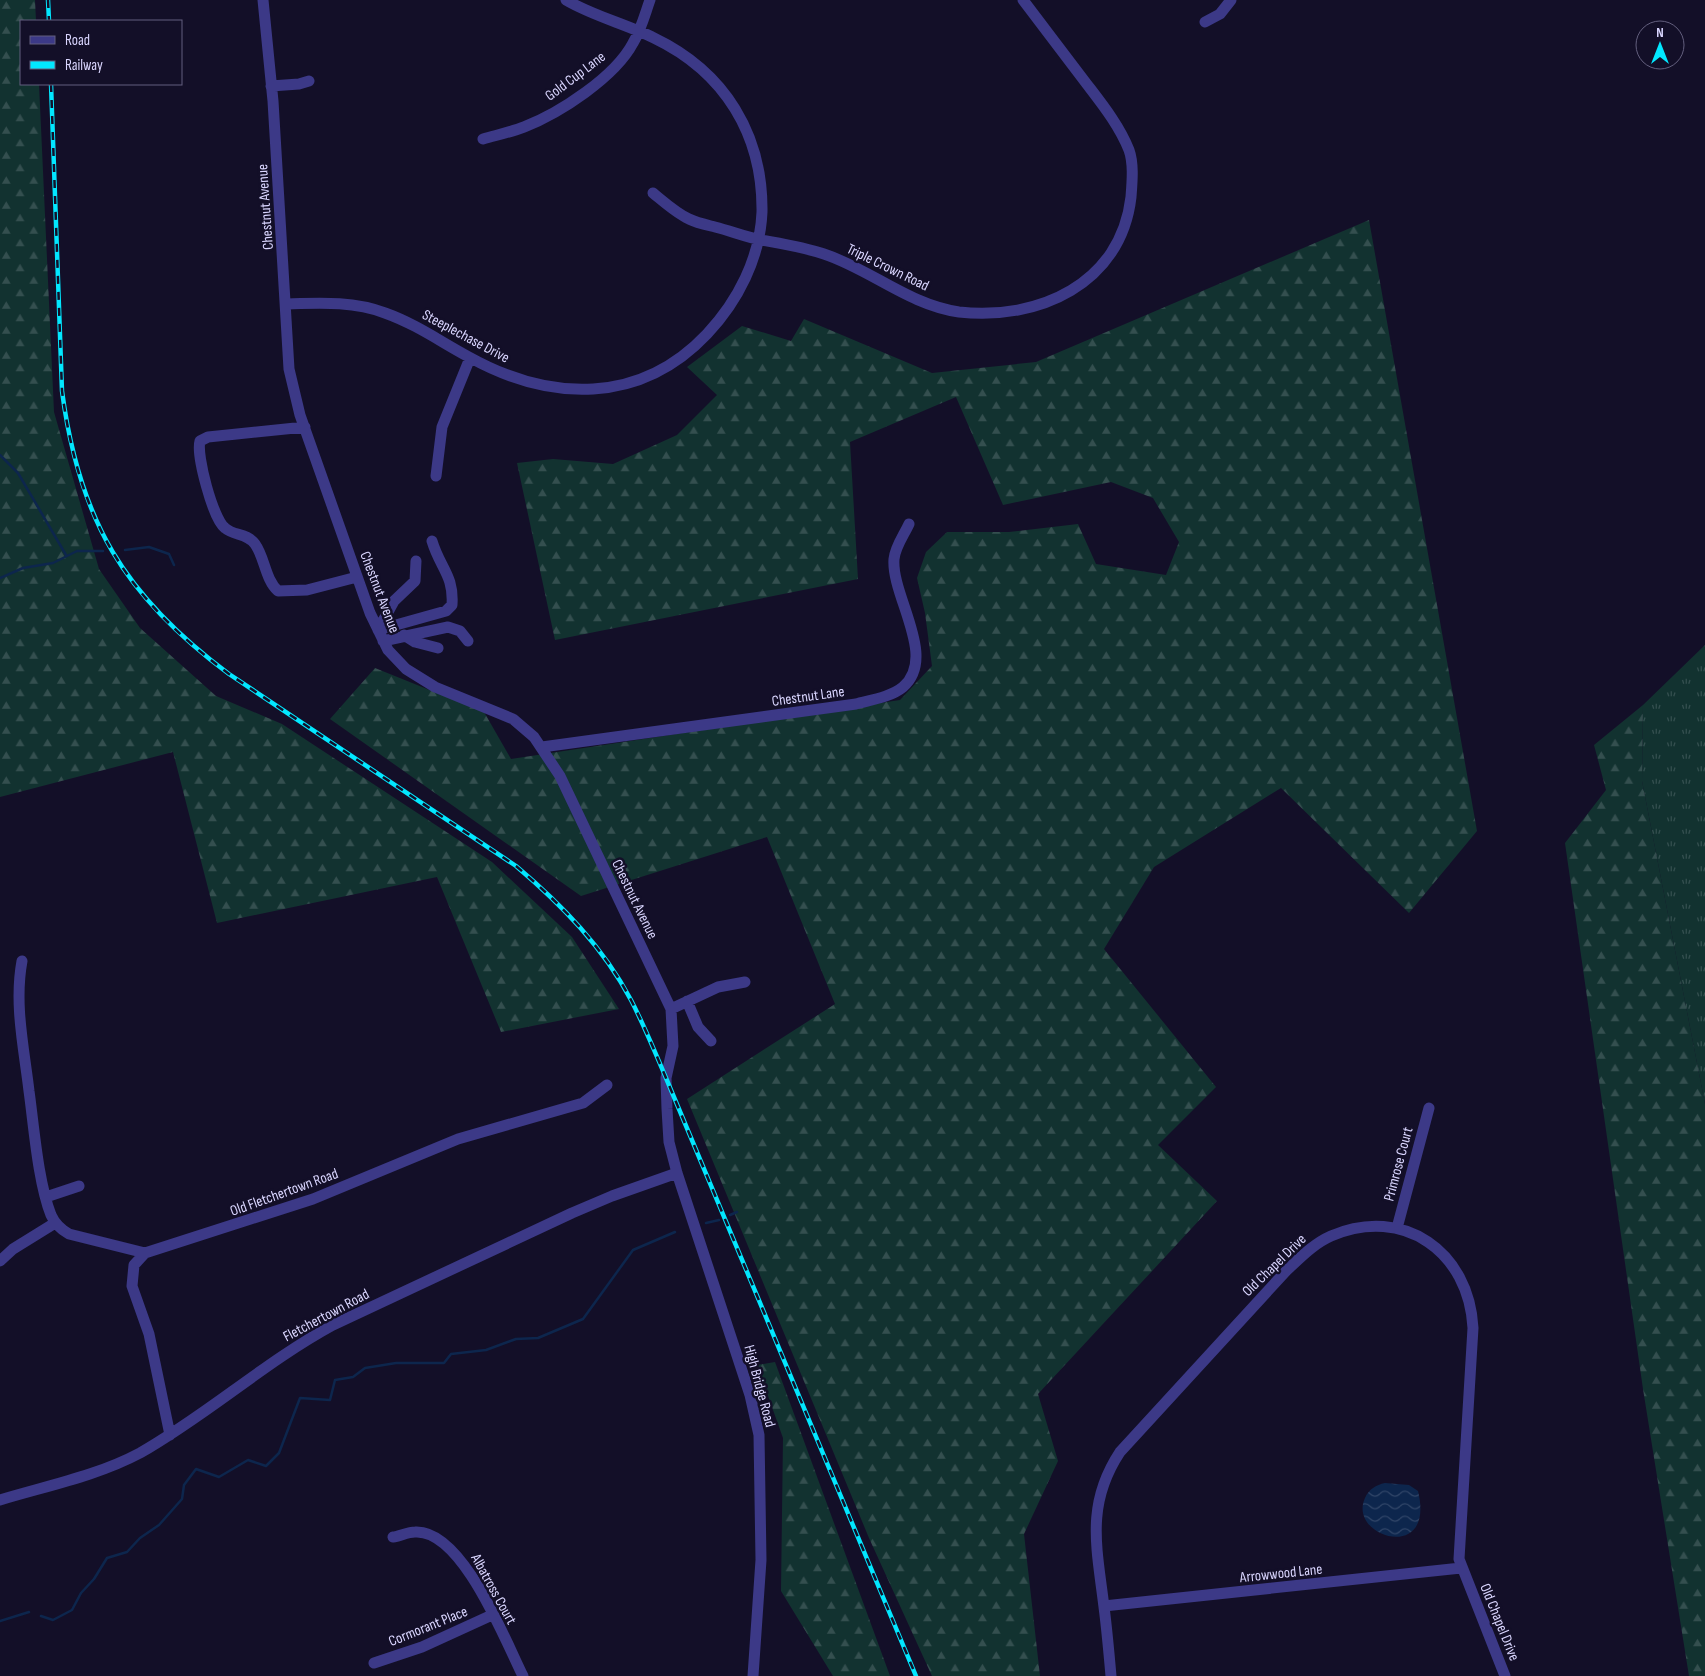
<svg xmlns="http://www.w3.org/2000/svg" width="1705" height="1676" font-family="'Sofia Sans Condensed',sans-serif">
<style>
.grass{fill:url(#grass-tufts)}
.forest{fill:url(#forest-firs)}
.water{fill:url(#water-waves)}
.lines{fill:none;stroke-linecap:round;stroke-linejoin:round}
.stream{stroke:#0d264d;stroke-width:2.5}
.minor{stroke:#3c3987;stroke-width:11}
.rail-casing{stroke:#02e7ff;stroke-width:4.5}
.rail{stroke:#130f28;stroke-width:2.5;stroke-dasharray:8;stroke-linecap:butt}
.labels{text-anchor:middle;stroke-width:5;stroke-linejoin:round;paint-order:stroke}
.street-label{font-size:15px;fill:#dad6ff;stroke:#130f28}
</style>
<defs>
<pattern id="grass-tufts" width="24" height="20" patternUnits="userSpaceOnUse" patternTransform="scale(1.25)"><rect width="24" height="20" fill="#123230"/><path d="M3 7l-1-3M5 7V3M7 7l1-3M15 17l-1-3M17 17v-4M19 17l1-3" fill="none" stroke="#344f4f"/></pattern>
<pattern id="forest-firs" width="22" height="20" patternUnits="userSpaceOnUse" patternTransform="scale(1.25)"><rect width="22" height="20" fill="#123230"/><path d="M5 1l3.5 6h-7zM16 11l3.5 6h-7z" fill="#344f4f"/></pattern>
<pattern id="water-waves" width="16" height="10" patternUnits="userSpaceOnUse" patternTransform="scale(1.25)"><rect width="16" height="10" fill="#0d264d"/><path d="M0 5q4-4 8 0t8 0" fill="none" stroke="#304568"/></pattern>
</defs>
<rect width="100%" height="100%" fill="#130f28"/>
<!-- grass -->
<path class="grass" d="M1705 645V1104L1642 781 1643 705Z"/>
<!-- forest -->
<path class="forest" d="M0 0H35L36 21H21V84H39L54 412 99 569 140 628 216 696 282 724 492 862 572 937 619 1009 501 1032 437 877 217 923 173 752 0 797Z
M1369 220 1477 831 1409 913 1281 788 1154 867 1104 949 1216 1087 1158 1145 1217 1201 1038 1394 1058 1461 1024 1534 1040 1676H932L869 1538 687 1099 835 1004 767 837 581 896 330 719 375 668 484 712 511 759 900 700 932 666 925 613 917 578 926 552 947 532H1009L1078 524 1096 564 1166 575 1179 542 1153 498 1111 482 1003 505 956 397 850 442 858 579 555 640 517 463 553 459 613 464 677 435 717 395 687 367 742 326 791 341 804 319 932 373 1036 362Z
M1643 705 1642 781 1705 1104V1676H1689L1643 1389 1565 843 1606 790 1594 745Z
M775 1362 890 1676H833L781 1591 783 1438 757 1365Z"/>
<!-- water -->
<path class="water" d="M1385 1483 1409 1485 1418 1491C1436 1564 1347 1537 1365 1498 1369 1489 1376 1485 1385 1483Z"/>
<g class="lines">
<!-- stream -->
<path class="stream" d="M0 455 18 473 66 555
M125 550 149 547 169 554 174 565
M0 578 23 568 53 563 77 551H103
M730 1215 737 1212
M706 1223 719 1220
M41 1616 53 1620 72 1610 81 1593 94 1579 107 1558 127 1552 140 1538 159 1525 182 1499 184 1485 196 1469 219 1477 248 1460 266 1466 279 1453 300 1398 330 1400 335 1380 353 1377 365 1368 396 1363H444L451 1354 486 1350 516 1339 538 1338 583 1319 633 1250 675 1232
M0 1621 29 1612"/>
<!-- minor -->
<path class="minor" d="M263 0 273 101 289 369 300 415 370 613 388 650 406 669 435 687 513 719 534 737 560 776 671 1009 673 1046 666 1078 667 1109 669 1142 677 1173 750 1395 759 1435 761 1560 753 1676
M1205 22 1220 14 1231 0
M271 86 299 84 309 81
M483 139C497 135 511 132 524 127 560 113 615 77 633 43 641 30 645 14 650 0
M653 193C664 202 676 213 689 219 697 223 707 225 715 227 731 231 746 237 761 240 783 244 803 247 824 254 870 269 909 305 959 312 1038 321 1121 284 1131 197 1132 183 1134 164 1129 150 1119 125 1102 104 1086 83 1065 55 1044 28 1023 0
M286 304C320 303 353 301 385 313 416 324 441 342 469 357 550 402 640 405 707 334 738 301 760 258 762 212 763 135 725 72 654 38 626 24 593 16 566 0
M305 427 208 437 200 441C196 455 213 519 225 528 234 536 247 533 255 544 265 558 265 579 278 591L307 590 357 577
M436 476 442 427 470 358
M378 630 446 611 452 605C454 575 440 568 432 541
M378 630 394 601 415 581 416 561
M404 635 415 642 438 648
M383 641 448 627 460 631 468 641
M542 747 856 704C871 700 891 697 903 687 938 657 891 596 894 559 895 547 904 535 909 524
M22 961C14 1004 24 1048 29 1091 34 1127 38 1182 51 1215 55 1224 60 1229 69 1234L145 1253
M687 1001 698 1027 711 1041
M671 1009 718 987 745 982
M46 1197 79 1186
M1397 1228 1429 1108
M0 1261 13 1249 55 1223
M170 1435 149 1334 132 1286 134 1265 145 1253 313 1199 458 1139 583 1103 607 1085
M0 1500C46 1486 97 1476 140 1453 207 1415 265 1362 333 1325L572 1213 612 1196 677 1173
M393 1537C400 1536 408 1532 415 1532 462 1529 505 1640 523 1676
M1104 1606 1461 1568
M374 1663 422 1647 492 1615
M1111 1676C1109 1653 1107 1630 1104 1607 1097 1548 1085 1505 1120 1452L1286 1271C1300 1258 1313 1244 1331 1236 1404 1205 1469 1252 1473 1328L1459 1559 1505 1676"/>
<!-- rail casing -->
<g class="rail-casing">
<path id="rail" d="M48 0 49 21
M51 84 62 391C79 520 124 596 229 674L516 866C562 905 603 947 631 1000 644 1025 655 1052 666 1078L916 1676"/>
</g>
<!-- rail -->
<use href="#rail" class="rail"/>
</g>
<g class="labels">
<!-- street labels -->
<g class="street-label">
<text transform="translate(575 76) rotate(-37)" y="5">Gold Cup Lane</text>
<text transform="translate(265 207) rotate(-94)" y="5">Chestnut Avenue</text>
<text transform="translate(888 267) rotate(26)" y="5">Triple Crown Road</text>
<text transform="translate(466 336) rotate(28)" y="5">Steeplechase Drive</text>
<text transform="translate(380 592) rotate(69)" y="5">Chestnut Avenue</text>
<text transform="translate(808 696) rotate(-8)" y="5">Chestnut Lane</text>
<text transform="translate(635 899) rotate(64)" y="5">Chestnut Avenue</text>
<text transform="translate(1398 1164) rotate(-75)" y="5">Primrose Court</text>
<text transform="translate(284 1192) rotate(-20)" y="5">Old Fletchertown Road</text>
<text transform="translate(1274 1265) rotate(-44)" y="5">Old Chapel Drive</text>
<text transform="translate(326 1315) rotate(-28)" y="5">Fletchertown Road</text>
<text transform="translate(760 1386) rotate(75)" y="5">High Bridge Road</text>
<text transform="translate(1281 1573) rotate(-6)" y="5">Arrowwood Lane</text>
<text transform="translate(494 1589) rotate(61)" y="5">Albatross Court</text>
<text transform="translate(1500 1622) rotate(68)" y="5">Old Chapel Drive</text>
<text transform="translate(428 1626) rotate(-22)" y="5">Cormorant Place</text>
</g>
</g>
<!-- legend -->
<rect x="20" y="20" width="162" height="65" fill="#130f28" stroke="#635f7e"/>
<rect x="30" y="36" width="25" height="8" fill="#3c3987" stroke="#635f7e"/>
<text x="65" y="45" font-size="15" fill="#dad6ff">Road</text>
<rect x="30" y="61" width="25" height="8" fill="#02e7ff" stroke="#635f7e"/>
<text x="65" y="70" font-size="15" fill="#dad6ff">Railway</text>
<!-- north arrow -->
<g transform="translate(1660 45)"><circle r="24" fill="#130f28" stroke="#635f7e"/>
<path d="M0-4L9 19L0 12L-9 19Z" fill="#02e7ff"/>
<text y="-8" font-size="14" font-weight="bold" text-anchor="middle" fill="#dad6ff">N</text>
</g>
</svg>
